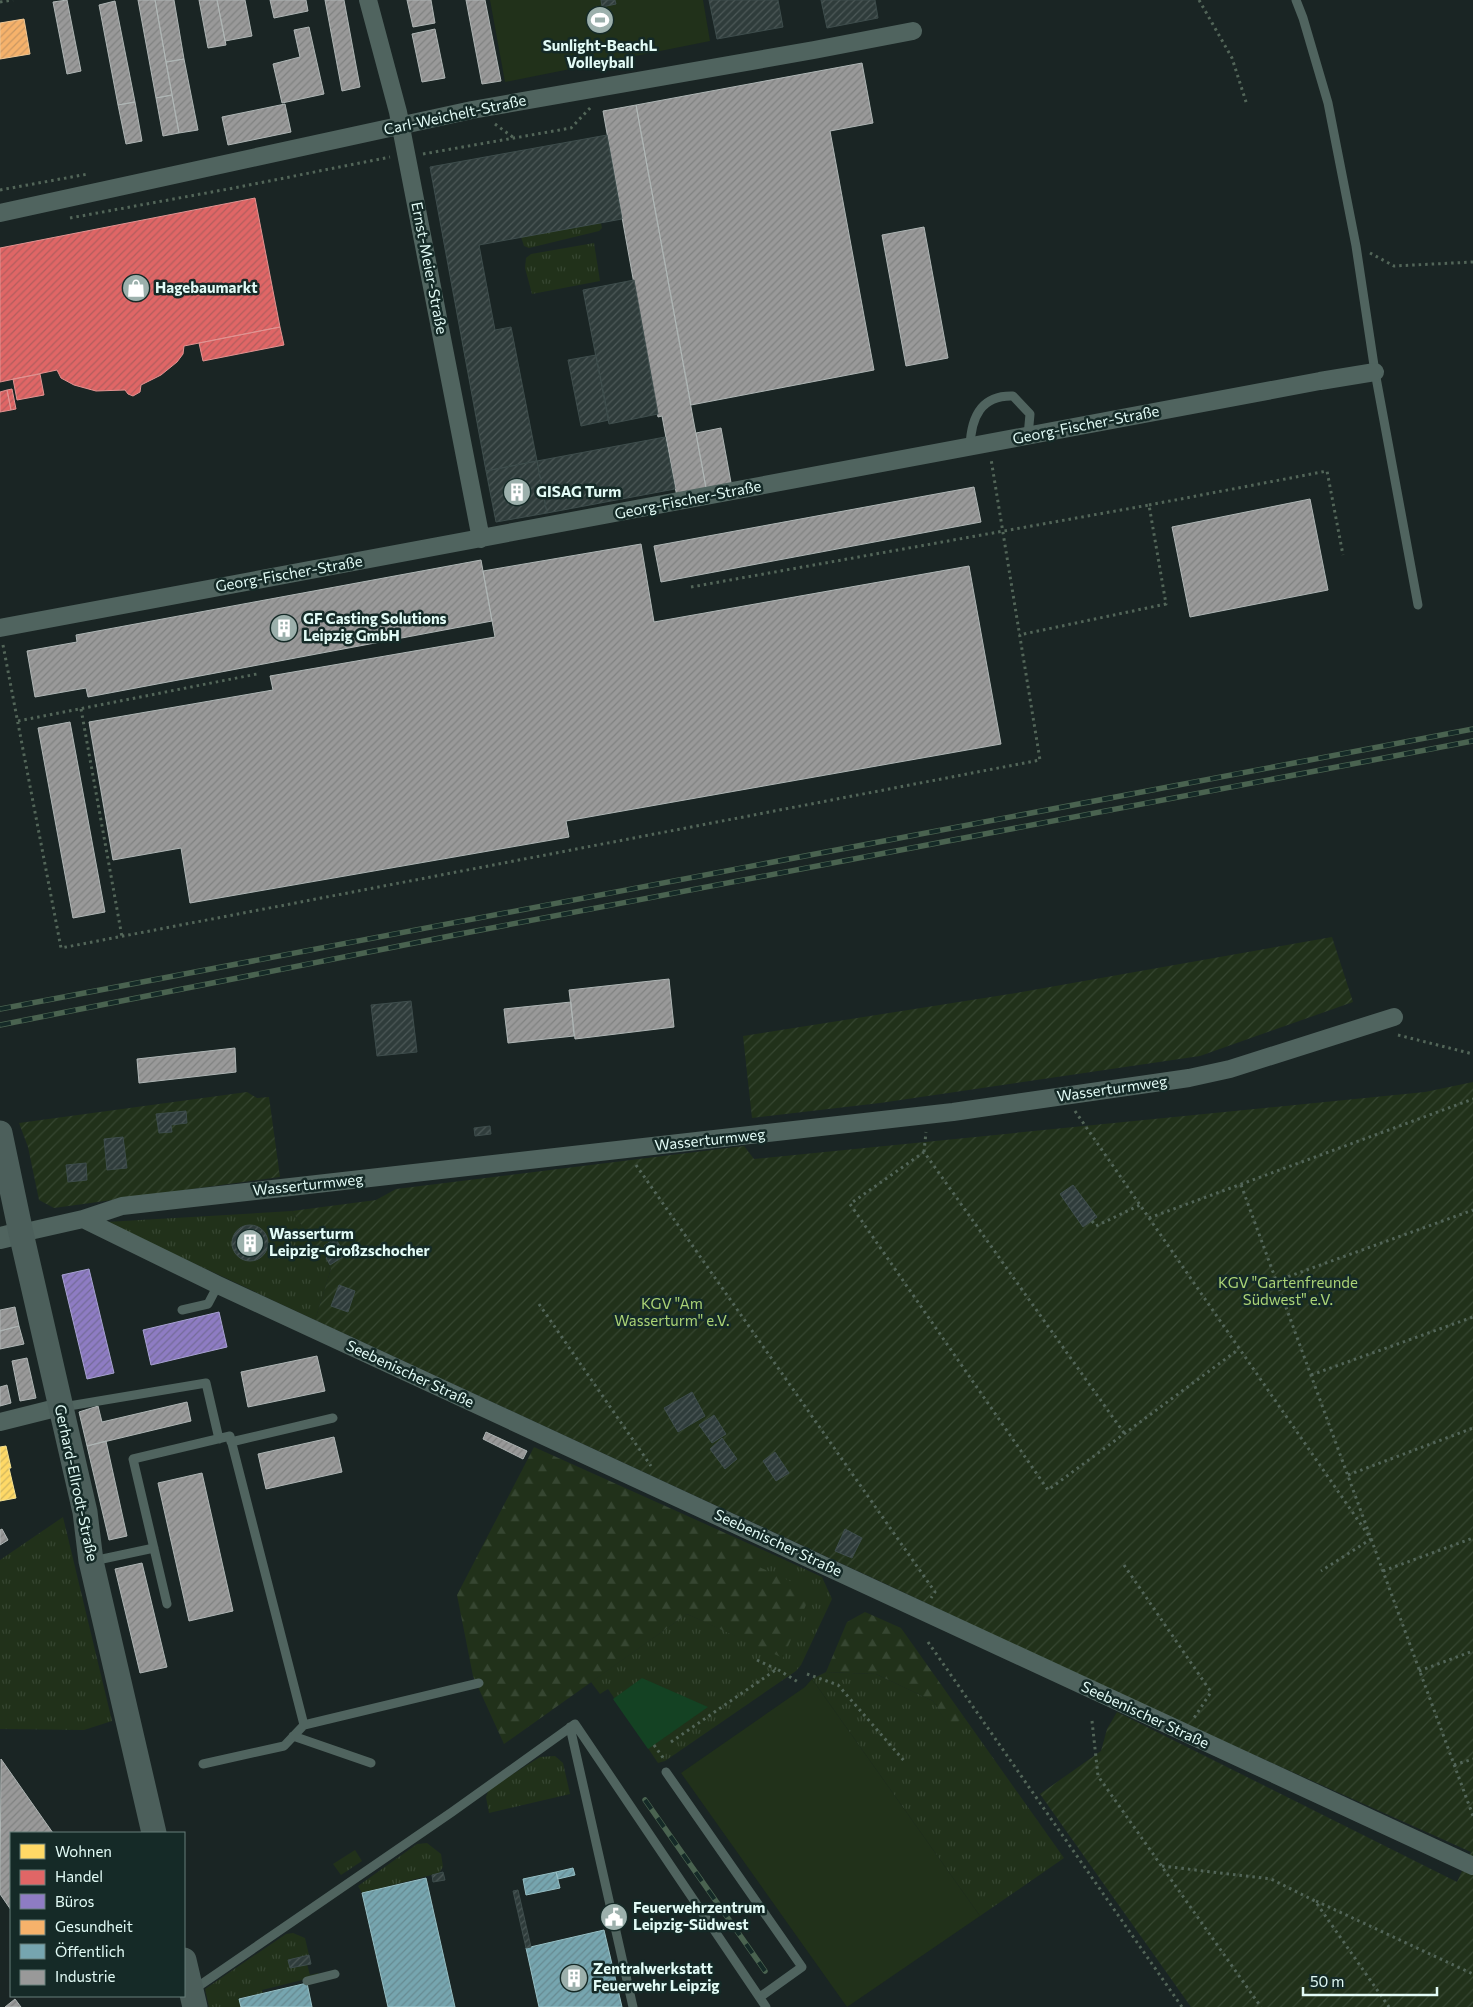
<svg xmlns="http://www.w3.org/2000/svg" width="1473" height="2007" font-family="Commissioner,sans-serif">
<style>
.grass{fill:url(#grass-tufts)}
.forest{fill:url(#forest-firs)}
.park{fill:#21311a}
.garden{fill:url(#garden-furrows)}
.water{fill:#144223}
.homes{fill:url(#homes-hatch);stroke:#f6e391}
.shops{fill:url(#shops-hatch);stroke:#e19391}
.offices{fill:url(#offices-hatch);stroke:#a7a2d2}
.health{fill:url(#health-hatch);stroke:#f0c895}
.public{fill:url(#public-hatch);stroke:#96bfc4}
.industry{fill:url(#industry-hatch);stroke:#afb6b5}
.building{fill:url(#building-hatch);stroke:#3e4d4c}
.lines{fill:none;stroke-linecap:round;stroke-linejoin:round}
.path{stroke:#536659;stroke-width:3;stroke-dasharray:2.5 4;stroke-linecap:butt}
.service{stroke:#50645f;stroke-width:9}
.minor{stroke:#50645f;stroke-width:18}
.tertiary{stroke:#50645f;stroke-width:22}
.secondary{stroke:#4c5f5b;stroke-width:25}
.rail-casing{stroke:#4a6350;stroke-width:5.5}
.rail{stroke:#152a27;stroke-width:4;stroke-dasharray:11;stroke-linecap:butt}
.labels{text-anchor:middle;stroke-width:5;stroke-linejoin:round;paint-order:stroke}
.poi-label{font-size:15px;font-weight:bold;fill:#e2fbf6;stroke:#152a27;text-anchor:start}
.street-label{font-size:15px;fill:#e2fbf6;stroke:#152a27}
.park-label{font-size:15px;fill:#aad376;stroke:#152a27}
</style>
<defs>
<pattern id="grass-tufts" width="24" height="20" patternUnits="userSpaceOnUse" patternTransform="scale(1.25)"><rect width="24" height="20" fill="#21311a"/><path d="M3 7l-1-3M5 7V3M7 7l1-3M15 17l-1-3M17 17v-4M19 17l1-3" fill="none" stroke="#364631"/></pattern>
<pattern id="forest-firs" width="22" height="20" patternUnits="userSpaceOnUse" patternTransform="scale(1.25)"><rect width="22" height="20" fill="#21311a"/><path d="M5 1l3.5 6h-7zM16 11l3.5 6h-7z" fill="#364631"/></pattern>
<pattern id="garden-furrows" width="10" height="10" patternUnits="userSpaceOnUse" patternTransform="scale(1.25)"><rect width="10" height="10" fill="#21311a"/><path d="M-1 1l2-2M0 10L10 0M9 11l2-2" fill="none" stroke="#364631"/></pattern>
<pattern id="homes-hatch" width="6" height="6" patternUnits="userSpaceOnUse" patternTransform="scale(1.25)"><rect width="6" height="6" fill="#ffd966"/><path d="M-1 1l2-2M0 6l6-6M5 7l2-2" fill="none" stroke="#d0b65f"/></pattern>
<pattern id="shops-hatch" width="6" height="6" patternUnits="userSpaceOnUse" patternTransform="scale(1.25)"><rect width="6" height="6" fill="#e06666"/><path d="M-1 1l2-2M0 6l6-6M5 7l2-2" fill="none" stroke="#b15e5e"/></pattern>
<pattern id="offices-hatch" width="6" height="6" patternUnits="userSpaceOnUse" patternTransform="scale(1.25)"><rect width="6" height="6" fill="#8e7cc3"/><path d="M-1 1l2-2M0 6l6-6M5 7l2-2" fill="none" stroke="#746b99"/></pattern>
<pattern id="health-hatch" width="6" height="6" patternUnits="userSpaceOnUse" patternTransform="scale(1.25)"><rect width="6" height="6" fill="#f6b26b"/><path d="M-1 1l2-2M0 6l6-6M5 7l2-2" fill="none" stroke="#ca9863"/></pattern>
<pattern id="public-hatch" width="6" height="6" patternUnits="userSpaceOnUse" patternTransform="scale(1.25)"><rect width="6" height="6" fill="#76a5af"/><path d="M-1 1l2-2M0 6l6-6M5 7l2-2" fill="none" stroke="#678a91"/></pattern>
<pattern id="industry-hatch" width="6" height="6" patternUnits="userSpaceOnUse" patternTransform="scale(1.25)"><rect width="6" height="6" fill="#999"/><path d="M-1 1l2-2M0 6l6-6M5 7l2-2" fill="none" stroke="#808281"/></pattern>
<pattern id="building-hatch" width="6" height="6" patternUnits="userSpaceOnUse" patternTransform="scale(1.25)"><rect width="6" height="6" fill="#2f3c3b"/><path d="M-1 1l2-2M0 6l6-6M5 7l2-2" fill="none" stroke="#4d5958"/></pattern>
</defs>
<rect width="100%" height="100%" fill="#1a2524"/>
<!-- grass -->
<path class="grass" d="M601 223 602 228 599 231 529 248 524 246 521 237Z
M594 243 600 281 532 294 525 268 526 258 531 254Z
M292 1211 331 1269 315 1320 106 1222Z
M63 1517 112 1721 84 1730 0 1729V1560Z
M772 1554 822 1577 832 1599 801 1665 796 1671 665 1761 658 1763 608 1689 600 1694 591 1682 687 1614 783 1657 756 1565Z
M826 1672 876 1674 933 1701 950 1728 964 1717 1064 1858 980 1916 812 1679Z
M555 1756 563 1763 570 1794 489 1813 486 1797 489 1789 540 1757Z
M427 1843 441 1854 443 1867 439 1873 362 1893 358 1886 417 1844Z
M355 1850 362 1861 341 1875 333 1864Z
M293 1933 305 1938 309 1955 288 1960 290 1968 307 1964 310 1975 318 1973V1976L262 1990 263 1993 239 1998 241 2007H209L205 1989 286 1934Z"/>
<!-- forest -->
<path class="forest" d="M534 1447 772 1554 757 1566 812 1591 783 1658 687 1614 504 1744 473 1676 457 1595Z
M865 1612 901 1628 964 1717 950 1729 933 1701 876 1674 826 1672 847 1622Z"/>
<!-- park -->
<path class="park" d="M490 0H703L710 41 505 82Z
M812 1679 980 1916 847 2007 681 1773 805 1687Z"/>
<!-- garden -->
<path class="garden" d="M1332 937 1353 1002 1200 1056 880 1103 752 1118 743 1036 1016 993Z
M1473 1082V2007H1191L1040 1794 1101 1751 1107 1729 1117 1712 1457 1882 1471 1852 1123 1696 886 1584 315 1320 331 1269 292 1211 376 1200 396 1189 744 1146 754 1159 1425 1092Z
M247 1092 257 1098 269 1097 280 1177 54 1208 39 1200 28 1147 19 1123Z"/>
<!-- water -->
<path class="water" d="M642 1678 708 1707 648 1749 613 1699Z"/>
<!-- homes -->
<path class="homes" d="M6 1446 11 1468H9L16 1498 0 1501V1447Z"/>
<!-- shops -->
<path class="shops" d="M255 198 280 327 184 346 183 354 177 362 161 375 141 385 140 392 133 396 128 394 125 390 96 391 74 385 61 378 57 370 0 382V248Z
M280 327 284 345 203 361 199 343Z
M40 374 44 395 17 400 13 379Z
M12 389 16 409 11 410 7 390Z
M7 390 11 410 0 412V392Z"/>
<!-- offices -->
<path class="offices" d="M89 1269 114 1373 87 1379 62 1275Z
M219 1312 227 1347 151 1365 143 1330Z"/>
<!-- health -->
<path class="health" d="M24 19 30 54 0 59V23Z"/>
<!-- public -->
<path class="public" d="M573 1868 575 1875 558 1879 556 1872Z
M556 1872 560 1888 526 1895 523 1879Z
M426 1878 455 2007H388L362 1893Z
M604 1930 622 2007H539L526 1948Z
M307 1983 312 2007H241L239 1999Z"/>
<!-- industry -->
<path class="industry" d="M67 0 81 71 67 74 53 2Z
M138 0H155L172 95 156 98Z
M155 0H174L184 59 166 62Z
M199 0H217L226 45 208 48Z
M217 0H245L252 36 225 41Z
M270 0H306L308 11 274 18Z
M325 0H344L360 87 342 91Z
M407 0H431L435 23 413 27Z
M466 0H485L501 81 482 84Z
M115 1 135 102 118 105 99 5Z
M309 27 324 94 282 103 273 64 300 57 294 30Z
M435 29 445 78 422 82 412 34Z
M184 59 198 130 179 133 166 62Z
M862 63 873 123 830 131 874 370 691 405 636 105Z
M172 95 179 133 163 136 156 98Z
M135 102 142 141 126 144 118 105Z
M285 104 291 132 228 145 222 117Z
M636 105 693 418 707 493 677 497 662 416 658 417 625 234 603 111Z
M924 227 948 358 906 366 882 235Z
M721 428 732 488 707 493 696 433Z
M974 487 981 522 661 582 654 546Z
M1310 499 1328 590 1190 617 1172 527Z
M641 544 654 622 969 566 1001 744 566 821 569 837 190 903 181 848 113 860 89 722 273 690 270 676 495 637 483 571Z
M481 560 492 621 88 697 86 688 35 697 27 651 77 642 76 635Z
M70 722 105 912 73 918 38 728Z
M669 979 674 1027 575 1039 569 990Z
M571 1002 574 1036 508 1043 504 1009Z
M235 1048 236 1072 139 1083 137 1059Z
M15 1307 19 1326 0 1331V1310Z
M19 1326 24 1344 0 1349V1331Z
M317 1356 325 1391 248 1407 241 1372Z
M27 1358 36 1398 20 1401 12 1361Z
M7 1385 11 1403 0 1406V1387Z
M187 1402 191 1421 87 1446 79 1412 98 1406 102 1422Z
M486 1432 527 1451 523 1459 483 1439Z
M334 1437 342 1472 266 1489 258 1454Z
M106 1441 127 1536 109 1540 87 1446Z
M202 1473 233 1611 189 1621 158 1483Z
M2 1529 8 1540 0 1545V1530Z
M142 1563 167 1667 140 1673 115 1569Z
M1 1759 53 1833H11V1910L0 1894Z
M15 1999 21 2007H5Z"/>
<!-- building -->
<path class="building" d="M601 0H615L616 4 602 7Z
M709 0H778L783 27 717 39Z
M821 0H875L878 18 827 28Z
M607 135 622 219 479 245 495 330 511 327 537 461 486 471 430 167Z
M634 280 658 414 609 424 583 290Z
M596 355 609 420 581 426 568 360Z
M665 437 675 489 547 513 537 461Z
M537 461 547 513 496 522 486 471Z
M411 1001 417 1052 377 1056 371 1005Z
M186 1111 187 1123 171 1125 172 1132 159 1133 156 1114Z
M490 1126 491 1134 475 1136 474 1128Z
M123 1137 127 1168 107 1170 104 1139Z
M86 1163 87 1180 68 1182 66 1165Z
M1073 1185 1097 1217 1083 1227 1060 1194Z
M232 1243a18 18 0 1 1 36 0a18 18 0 1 1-36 0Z
M335 1238 346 1255 330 1265 326 1258 330 1255 324 1246Z
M339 1285 355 1291 348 1312 331 1306Z
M692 1392 705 1416 678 1432 664 1408Z
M714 1415 726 1434 712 1443 699 1425Z
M722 1438 737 1459 725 1469 710 1449Z
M775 1452 789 1473 776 1481 763 1461Z
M845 1529 862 1538 852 1558 835 1551Z
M443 1872 445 1880 433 1882 432 1875Z
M518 1890 531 1947 526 1948 513 1891Z
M309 1955 311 1964 290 1968 288 1960Z"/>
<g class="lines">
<!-- path -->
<path class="path" d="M1199 0 1232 58 1247 105
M0 2 13 0
M495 124 514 138
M423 154 571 128 591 107
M0 190 88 174
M70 218 239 187 390 157
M1370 253 1394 266 1473 262
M1149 505 1327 471 1343 555
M691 587 1149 505 1166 604 1019 635
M3 645 61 948 1040 760 991 459
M81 709 122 937
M18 721 257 674
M1398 1035 1473 1054
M1075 1111 1371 1539 1321 1571
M924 1152 926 1132
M636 1165 935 1592 931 1598
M1241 1185 1473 1816
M1149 1218 1473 1099
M1092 1221 1096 1226 1140 1205
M1276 1281 1473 1210
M539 1304 651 1466
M1311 1375 1473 1317
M1124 1433 924 1152 850 1204 1048 1490 1239 1349
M1348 1475 1473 1428
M1124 1565 1211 1692 1194 1718
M1383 1571 1473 1538
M928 1642 1182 2007
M757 1660 776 1669
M1419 1671 1473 1651
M807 1674 838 1685 906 1763
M1092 1721 1098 1776 1261 2007
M671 1742 777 1669 798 1682
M654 1745 664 1759
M1454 1765 1473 1759
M1162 1866 1271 1879 1315 1901 1389 2007
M1316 1901 1473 1974"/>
<!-- service -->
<path class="service" d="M1296 0 1303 18 1328 103 1356 246 1375 372 1418 605
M970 447C971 417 981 395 1013 396L1030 414 1028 436
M182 1310 208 1304 218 1285
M63 1407 206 1383 219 1439
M231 1442 333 1418
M93 1561 154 1548
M167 1604 133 1459 230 1436 304 1725 479 1683
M570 1727 633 2007
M293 1736 371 1763
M203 1764 284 1746 304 1725
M666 1772 802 1967 760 1997
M307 1981 335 1974
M193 1990 452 1812 575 1724 766 2007"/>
<!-- minor -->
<path class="minor" d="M368 0 398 112 481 539
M0 213 472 110 814 50 913 31
M0 628 1320 381 1375 372
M83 1219 218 1285 1473 1866
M21 1233 83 1219 122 1206 953 1112 1189 1078 1230 1069 1394 1017
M0 1422 60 1407"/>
<!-- tertiary -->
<path class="tertiary" d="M0 1238 21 1233"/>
<!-- secondary -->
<path class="secondary" d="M0 1133 21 1233 85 1512 91 1561 154 1833
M184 1960 195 2007"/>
<!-- rail casing -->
<g class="rail-casing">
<path id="rail" d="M0 1009 1473 729
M0 1025 465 933 1473 741
M645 1800 765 1971"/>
</g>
<!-- rail -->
<use href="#rail" class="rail"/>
</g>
<!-- icons -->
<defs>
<g id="stadium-disc" transform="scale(1.4375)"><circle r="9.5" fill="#9cb0ac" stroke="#152a27"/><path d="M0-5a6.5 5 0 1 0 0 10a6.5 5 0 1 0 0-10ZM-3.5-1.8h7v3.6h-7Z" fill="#fff"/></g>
<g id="shop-disc" transform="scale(1.4375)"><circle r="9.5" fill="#9cb0ac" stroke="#152a27"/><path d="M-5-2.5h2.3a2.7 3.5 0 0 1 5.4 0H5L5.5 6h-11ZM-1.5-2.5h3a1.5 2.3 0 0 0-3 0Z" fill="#fff"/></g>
<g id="building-disc" transform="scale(1.4375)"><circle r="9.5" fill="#9cb0ac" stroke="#152a27"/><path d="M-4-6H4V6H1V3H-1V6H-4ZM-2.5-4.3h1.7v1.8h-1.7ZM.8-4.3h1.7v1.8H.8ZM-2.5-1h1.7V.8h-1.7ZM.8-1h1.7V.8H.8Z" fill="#fff"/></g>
<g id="civic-disc" transform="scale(1.4375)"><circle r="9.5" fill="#9cb0ac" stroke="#152a27"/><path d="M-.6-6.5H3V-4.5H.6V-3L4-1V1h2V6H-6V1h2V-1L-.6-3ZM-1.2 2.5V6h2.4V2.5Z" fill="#fff"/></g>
</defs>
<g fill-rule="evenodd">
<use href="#stadium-disc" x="600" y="20"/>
<use href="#shop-disc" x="136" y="288"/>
<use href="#building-disc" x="517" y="492"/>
<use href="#building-disc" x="284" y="628"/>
<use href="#building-disc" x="250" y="1243"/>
<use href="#civic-disc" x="614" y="1917"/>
<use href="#building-disc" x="574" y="1978"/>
</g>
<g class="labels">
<!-- poi labels -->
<g class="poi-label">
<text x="600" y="51" text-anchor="middle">Sunlight-BeachL<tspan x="600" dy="17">Volleyball</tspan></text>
<text x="155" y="293">Hagebaumarkt</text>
<text x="536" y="497">GISAG Turm</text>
<text x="303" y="624">GF Casting Solutions<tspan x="303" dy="17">Leipzig GmbH</tspan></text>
<text x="269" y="1239">Wasserturm<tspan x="269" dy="17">Leipzig-Großzschocher</tspan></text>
<text x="633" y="1913">Feuerwehrzentrum<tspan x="633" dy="17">Leipzig-Südwest</tspan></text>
<text x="593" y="1974">Zentralwerkstatt<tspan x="593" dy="17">Feuerwehr Leipzig</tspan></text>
</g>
<!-- street labels -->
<g class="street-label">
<text transform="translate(455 115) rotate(-12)" y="5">Carl-Weichelt-Straße</text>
<text transform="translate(429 268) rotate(79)" y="5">Ernst-Meier-Straße</text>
<text transform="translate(1086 425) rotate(-11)" y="5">Georg-Fischer-Straße</text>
<text transform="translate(688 500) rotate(-11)" y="5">Georg-Fischer-Straße</text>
<text transform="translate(289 574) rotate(-10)" y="5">Georg-Fischer-Straße</text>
<text transform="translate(1112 1089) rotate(-8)" y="5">Wasserturmweg</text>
<text transform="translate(710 1140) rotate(-6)" y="5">Wasserturmweg</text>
<text transform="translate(308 1185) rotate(-6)" y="5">Wasserturmweg</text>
<text transform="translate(410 1374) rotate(25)" y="5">Seebenischer Straße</text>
<text transform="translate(76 1483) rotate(78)" y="5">Gerhard-Ellrodt-Straße</text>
<text transform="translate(778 1543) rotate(25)" y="5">Seebenischer Straße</text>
<text transform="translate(1145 1715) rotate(25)" y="5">Seebenischer Straße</text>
</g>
<!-- park labels -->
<g class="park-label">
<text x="1288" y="1288">KGV "Gartenfreunde<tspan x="1288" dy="17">Südwest" e.V.</tspan></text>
<text x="672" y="1309">KGV "Am<tspan x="672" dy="17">Wasserturm" e.V.</tspan></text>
</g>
</g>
<!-- legend -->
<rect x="10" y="1832" width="175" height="165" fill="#152a27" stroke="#677e7a"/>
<rect x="20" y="1844" width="25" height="15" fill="#ffd966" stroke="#677e7a"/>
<text x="55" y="1857" font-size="15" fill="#e2fbf6">Wohnen</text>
<rect x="20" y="1870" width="25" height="15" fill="#e06666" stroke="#677e7a"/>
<text x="55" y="1882" font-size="15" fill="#e2fbf6">Handel</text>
<rect x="20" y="1894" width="25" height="15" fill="#8e7cc3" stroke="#677e7a"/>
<text x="55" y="1907" font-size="15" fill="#e2fbf6">Büros</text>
<rect x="20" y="1920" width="25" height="15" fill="#f6b26b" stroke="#677e7a"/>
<text x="55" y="1932" font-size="15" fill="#e2fbf6">Gesundheit</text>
<rect x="20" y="1944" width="25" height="15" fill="#76a5af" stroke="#677e7a"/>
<text x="55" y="1957" font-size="15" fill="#e2fbf6">Öffentlich</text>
<rect x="20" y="1970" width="25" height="15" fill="#999999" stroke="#677e7a"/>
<text x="55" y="1982" font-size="15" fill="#e2fbf6">Industrie</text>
<!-- scale -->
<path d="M1303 1987v8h134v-8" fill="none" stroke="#e2fbf6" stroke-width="2.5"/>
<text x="1310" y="1987" font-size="15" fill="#e2fbf6" stroke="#152a27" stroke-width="4" paint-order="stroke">50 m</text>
</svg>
